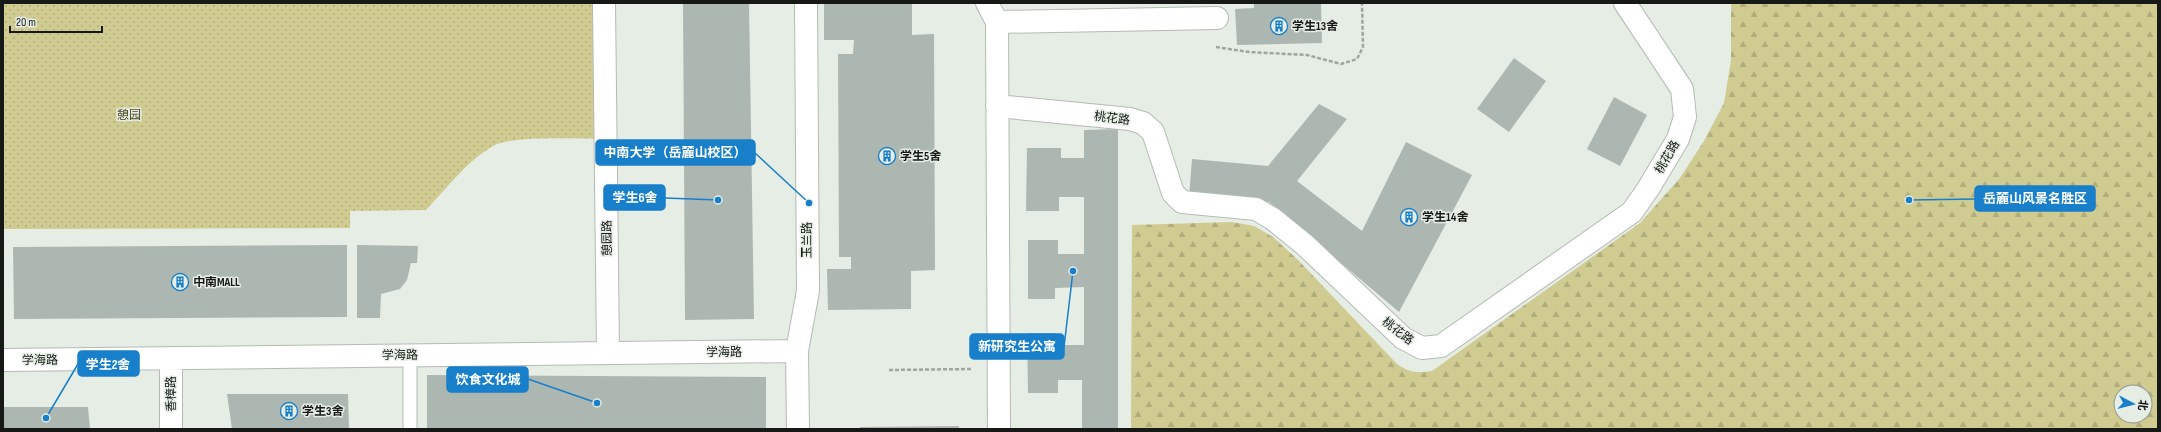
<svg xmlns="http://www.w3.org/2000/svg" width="2161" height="432" font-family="'Sofia Sans Condensed','Noto Sans SC',sans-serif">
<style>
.grass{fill:url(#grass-dots)}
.forest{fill:url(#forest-firs);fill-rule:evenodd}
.building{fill:#adb7b2}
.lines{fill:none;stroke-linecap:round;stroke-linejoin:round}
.service-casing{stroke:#b3bbb3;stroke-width:15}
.minor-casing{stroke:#b3bbb3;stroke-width:24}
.path{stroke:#9fa59f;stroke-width:2.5;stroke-dasharray:4 2;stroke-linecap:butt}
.service{stroke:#fff;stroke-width:13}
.minor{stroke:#fff;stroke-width:22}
.labels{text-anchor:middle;stroke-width:3;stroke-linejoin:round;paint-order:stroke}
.poi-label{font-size:12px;font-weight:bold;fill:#171916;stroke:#e5ede5;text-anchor:start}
.park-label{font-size:12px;fill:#4b471f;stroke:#e5ede5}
.street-label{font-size:12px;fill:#171916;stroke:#e5ede5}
.leader{fill:none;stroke:#187fca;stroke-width:1.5}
.callout-dot{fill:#187fca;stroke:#e5ede5;stroke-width:1.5}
.callout{fill:#187fca;stroke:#187fca;stroke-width:1.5}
.callout-label{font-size:13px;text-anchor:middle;font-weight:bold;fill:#fff}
</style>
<defs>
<pattern id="grass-dots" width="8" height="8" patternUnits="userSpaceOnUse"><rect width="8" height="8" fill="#cfcb91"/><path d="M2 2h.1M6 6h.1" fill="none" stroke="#b1ae7c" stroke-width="1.8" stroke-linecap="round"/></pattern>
<pattern id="forest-firs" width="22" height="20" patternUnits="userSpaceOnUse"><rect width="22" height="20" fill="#cfcb91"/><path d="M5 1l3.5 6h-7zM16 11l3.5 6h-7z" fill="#b1ae7c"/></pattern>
</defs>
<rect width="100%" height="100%" fill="#e5ede5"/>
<!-- grass -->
<path class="grass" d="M3 3H604L605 139C582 139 511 135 493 146 467 161 447 188 426 210L350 211V228L3 229Z"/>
<!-- forest -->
<path class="forest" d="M1731 3H2158V429H1131L1132 225 1232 222 1254 226 1273 237 1297 259 1397 364C1409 373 1418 373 1432 371L1640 223 1680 178 1704 141 1724 103 1731 60ZM2121 392H2145V416H2121Z"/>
<!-- building -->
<path class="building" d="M683 3H749L754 319 685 320Z
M824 3H912V35L934 34 935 270 911 271V309L828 310 827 269H851V257H839L838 54H853L854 40H824Z
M1254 3H1321L1322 43 1237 45 1235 9 1254 8Z
M1514 58 1546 81 1509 132 1477 109Z
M1614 97 1647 115 1620 166 1587 149Z
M1319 104 1347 119 1297 181 1362 231 1406 142 1472 175 1399 312 1269 202 1189 197 1192 159 1268 166Z
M1118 129V429H1082V380H1058V393H1028L1027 333H1056V345H1084V287L1055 288V299H1028V240H1058V254H1084V197H1059V211H1026L1027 148H1061V158H1084V130Z
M347 245V317L14 319 13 247Z
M357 245 418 246 417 263H411L407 280 400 289 381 294 380 318H357Z
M427 375 766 377V429H427Z
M227 394H348L349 429H232Z
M3 407H88L90 429H3Z
M959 426V429H860V427Z"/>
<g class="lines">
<!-- service casing -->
<g class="service-casing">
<path id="service" d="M410 429V355"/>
</g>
<!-- minor casing -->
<g class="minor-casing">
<path id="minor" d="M604 3 608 353
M987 3 997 22 1217 18
M997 22 999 429
M997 106 1130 119 1143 123 1153 132 1173 193 1182 202 1256 209 1273 219 1305 245 1403 338 1422 348 1441 346 1632 212 1648 189 1678 139 1685 117 1682 89 1625 3
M3 360 797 351
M171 429V358
M798 429 797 351 808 291 806 3"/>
</g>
<!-- path -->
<path class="path" d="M1216 47 1249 52 1307 55 1341 64 1357 59 1363 47 1362 3
M889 370 972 369"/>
<!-- service -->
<use href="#service" class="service"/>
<!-- minor -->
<use href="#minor" class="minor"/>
</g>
<!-- icons -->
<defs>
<g id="building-ring" transform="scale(0.9)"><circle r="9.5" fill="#e5ede5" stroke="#187fca" stroke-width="1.5"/><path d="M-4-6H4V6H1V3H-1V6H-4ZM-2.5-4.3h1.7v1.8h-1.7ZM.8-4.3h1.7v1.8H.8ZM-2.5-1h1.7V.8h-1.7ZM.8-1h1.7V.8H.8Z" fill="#187fca"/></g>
</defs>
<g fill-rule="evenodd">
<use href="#building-ring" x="1279" y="26"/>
<use href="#building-ring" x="887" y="156"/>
<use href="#building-ring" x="1409" y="217"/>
<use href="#building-ring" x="180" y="282"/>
<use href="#building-ring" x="289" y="411"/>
</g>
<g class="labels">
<!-- poi labels -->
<g class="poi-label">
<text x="1292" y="30">学生13舍</text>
<text x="900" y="160">学生5舍</text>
<text x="1422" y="221">学生14舍</text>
<text x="193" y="286">中南MALL</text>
<text x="302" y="415">学生3舍</text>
</g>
<!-- park labels -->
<g class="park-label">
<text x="129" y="119">憩园</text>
</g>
<!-- street labels -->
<g class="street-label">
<text transform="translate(1112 118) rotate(7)" y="4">桃花路</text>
<text transform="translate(1667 157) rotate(-60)" y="4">桃花路</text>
<text transform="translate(607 238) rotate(-91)" y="4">憩园路</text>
<text transform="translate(807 240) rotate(-90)" y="4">玉兰路</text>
<text transform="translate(1398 331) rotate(38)" y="4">桃花路</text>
<text x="724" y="356">学海路</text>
<text transform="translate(400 355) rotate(-1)" y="4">学海路</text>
<text transform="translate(40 360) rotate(-1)" y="4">学海路</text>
<text transform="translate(171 394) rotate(-90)" y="4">香樟路</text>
</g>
</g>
<!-- callouts -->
<path class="leader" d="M809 203L755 153M718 200L665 198M1909 200L1975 199M1073 271L1064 347M46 418L78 364M597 403L528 379"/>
<g class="callout-dot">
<circle cx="809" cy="203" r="4"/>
<circle cx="718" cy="200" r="4"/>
<circle cx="1909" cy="200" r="4"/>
<circle cx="1073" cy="271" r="4"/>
<circle cx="46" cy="418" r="4"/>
<circle cx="597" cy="403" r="4"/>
</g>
<g class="callout">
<rect x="596" y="140" width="159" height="25" rx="4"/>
<rect x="604" y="185" width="61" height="25" rx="4"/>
<rect x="1975" y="186" width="120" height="25" rx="4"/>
<rect x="970" y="334" width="94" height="25" rx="4"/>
<rect x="78" y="351" width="61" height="25" rx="4"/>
<rect x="447" y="367" width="81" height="25" rx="4"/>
</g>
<g class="callout-label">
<text x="675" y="157">中南大学（岳麓山校区）</text>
<text x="635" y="202">学生6舍</text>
<text x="2035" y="203">岳麓山风景名胜区</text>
<text x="1017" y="351">新研究生公寓</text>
<text x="108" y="369">学生2舍</text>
<text x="488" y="384">饮食文化城</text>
</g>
<!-- border -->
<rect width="2161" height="432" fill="none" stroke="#171916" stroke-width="8"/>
<!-- north arrow -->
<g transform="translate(2133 404) rotate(97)"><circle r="19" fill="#e5ede5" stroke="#939892"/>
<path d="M0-3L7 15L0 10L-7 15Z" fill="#187fca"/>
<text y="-6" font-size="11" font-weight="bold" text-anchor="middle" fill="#171916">北</text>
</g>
<!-- scale -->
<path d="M10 26v6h92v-6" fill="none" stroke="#171916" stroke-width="2"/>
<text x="16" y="26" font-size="12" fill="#171916" stroke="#e5ede5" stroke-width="3" paint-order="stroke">20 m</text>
</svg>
